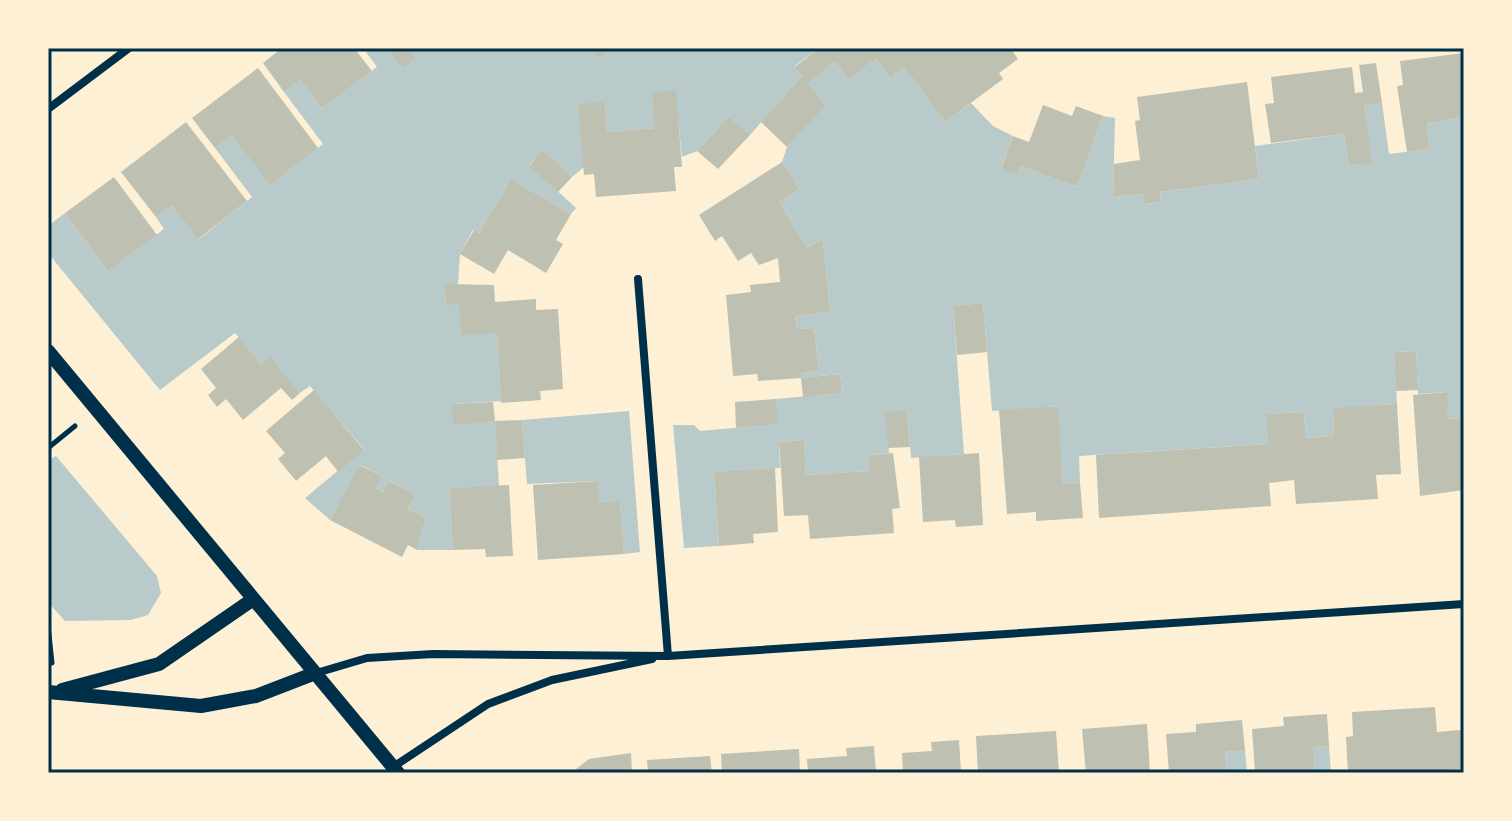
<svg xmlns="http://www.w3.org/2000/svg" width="1512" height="821" font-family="Mulish,sans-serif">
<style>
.green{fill:#b9caca}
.building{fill:#bec0b2}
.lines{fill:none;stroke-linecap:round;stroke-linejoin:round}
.path{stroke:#003049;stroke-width:5}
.minor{stroke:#003049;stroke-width:8}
.tertiary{stroke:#003049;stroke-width:14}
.neatline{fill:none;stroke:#003049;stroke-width:3}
</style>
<rect width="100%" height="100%" fill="#fdf0d5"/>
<!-- green -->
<path class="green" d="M363 48H387L416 58 408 48H589L598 59 613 48H819L795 66 802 76 750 135 729 116 697 151 682 157 675 91 655 128 607 132 605 102 584 167 572 177 542 151 529 165 576 208 571 214 511 179 479 233 473 230 460 254 458 285 444 284 446 304H459L497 333 501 401 453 404V424L495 421 499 486 449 488 453 550H417L426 518 408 509 415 494 390 481 383 492 376 488 382 476 360 465 330 520 305 498 364 449 310 386 300 393 270 358 261 365 235 333 160 390 48 253V226L65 213 108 271 164 229 156 217 172 205 199 239 252 197 215 148 232 135 271 184 323 144 284 92 300 80 322 108 377 67Z
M876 59 890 78 904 67 945 122 971 103 993 126 1013 136 1001 167 1017 174 1020 166 1077 187 1103 116 1115 118 1113 197 1144 194 1146 204 1161 202 1160 192 1259 179 1255 146 1344 134 1349 166 1371 163 1364 106 1382 103 1389 154 1430 149 1427 123 1464 117V418L1448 419 1446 392 1418 394 1416 351 1394 352 1397 404 1333 409 1334 436 1306 438 1304 412 1267 414 1268 444 1079 456 1080 483 1063 484 1057 406 992 411 983 303 953 306 964 454 911 458 907 411 886 412 889 453 868 455 869 471 806 475 804 440 779 442 780 468 714 472 719 546 684 548 673 425H694L700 431 777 424 776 399 842 393 840 374 801 378V373L819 371 814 328 797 329 795 316 830 312 823 240 807 247 779 202 799 189 782 162 787 147 824 106 808 83 835 62 848 80Z
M629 411 640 552 624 554 620 502 600 503 597 481 527 484 522 420Z
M56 456 157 576 161 593 148 615 131 620 65 621 48 602V460Z
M1329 746 1331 773H1315L1313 747Z
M1245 750 1247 773H1227L1225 752Z"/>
<!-- building -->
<path class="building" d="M282 48H354L372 71 322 108 300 80 284 92 263 63Z
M387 48H408L416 58 403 68Z
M589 48H613L598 59Z
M819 48H1010L1018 59 999 73 1003 79 945 122 904 67 890 78 876 59 848 80 835 62 808 83 825 106 787 147 761 122 802 76 795 67Z
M1464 53V117L1427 123 1430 149 1407 152 1397 86 1403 85 1400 61Z
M1376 63 1382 103 1364 106 1372 163 1349 166 1344 134 1271 143 1265 104 1274 103 1271 77 1352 67 1355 93 1363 92 1359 65Z
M258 68 318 148 270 185 232 135 215 148 192 118Z
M1247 82 1259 179 1160 192 1161 202 1145 204 1144 194 1113 197 1114 164 1140 160 1135 121 1140 120 1137 97Z
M676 90 682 167H674L676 191 596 197 594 174 584 175 578 104 605 102 607 132 655 128 652 92Z
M1043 105 1072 116 1076 106 1103 116 1077 187 1020 166 1017 174 1001 168 1013 136 1029 142Z
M729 116 750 135 718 169 697 151Z
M186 122 247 201 198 239 172 205 156 217 121 172Z
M542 150 572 177 558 192 529 166Z
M782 162 799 189 779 202 807 247 823 240 830 312 795 316 797 329 814 328 819 371 801 373V378L758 381 757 374 733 376 726 295 751 292 750 285 780 282 778 258 759 265 751 253 738 261 722 236 715 241 699 215Z
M114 177 157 235 108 271 65 213Z
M511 179 571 214 556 240 563 244 546 273 508 250 494 274 460 254 474 230 479 233Z
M444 284 494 285 495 302 536 299V310L558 309 563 389 540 391 541 400 501 403 497 333 461 335 459 304 446 305Z
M983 303 987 352 957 355 953 306Z
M239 337 261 365 270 357 300 393 292 400 281 388 243 420 226 399 217 407 208 395 216 388 201 369Z
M1416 351 1418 390 1396 391 1394 352Z
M840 374 842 393 803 397 801 378Z
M314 390 364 450 338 472 326 456 296 481 278 459 285 453 266 431Z
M1447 392 1448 419 1464 418V490L1420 496 1413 395Z
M776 399 778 424 736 428 735 402Z
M493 402 495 421 453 425 452 404Z
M1397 404 1401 474 1376 475 1378 499 1296 504 1294 480 1269 483 1271 506 1099 518 1096 455 1268 444 1266 414 1304 412 1306 438 1334 436 1333 408Z
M1058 406 1063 484 1080 483 1083 518 1036 521V512L1007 514 999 410Z
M907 410 910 447 888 448 885 412Z
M522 420 525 458 497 460 495 421Z
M804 440 806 475 869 471 868 455 893 453 900 508 892 509 894 533 810 539 808 515 784 516 779 442Z
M979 453 983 525 956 527 955 520 923 522 919 457Z
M359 465 382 476 376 488 383 492 389 481 415 494 408 509 426 518 417 550 408 545 402 557 330 520Z
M775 468 778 532 753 534 754 543 719 546 714 472Z
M598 481 600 503 620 501 624 554 538 560 533 485Z
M509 485 513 556 486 557 485 549 453 550 449 488Z
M1435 707 1437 732 1461 730 1463 769 1447 770V773H1348L1346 737 1353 736 1352 712Z
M1327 714 1329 746 1313 747 1315 773H1255L1252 729 1284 726 1283 717Z
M1242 720 1245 750 1225 752 1227 773H1169L1166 734 1196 732V724Z
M1147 724 1150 773H1086L1082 729Z
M1056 731 1059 773H978L976 736Z
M959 740 961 773H903L902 753 932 751 931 742Z
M874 746 876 773H808L807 759 847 756 846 748Z
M799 749 800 773H722L721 754Z
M631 753 632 773H571L589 759Z
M710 756 712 773H648L647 760Z"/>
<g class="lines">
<!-- path -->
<path class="path" d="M48 448 75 426
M48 625 52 663"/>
<!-- minor -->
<path class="minor" d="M48 109 129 48
M638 279 668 656
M313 674 367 658 433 654 668 656 1464 604
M393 767 488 704 552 680 652 659"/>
<!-- tertiary -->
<path class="tertiary" d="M48 351 398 773
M62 690 159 664 252 600
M48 692 201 706 256 696 313 674"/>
</g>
<!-- border -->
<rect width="1512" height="821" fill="none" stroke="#fdf0d5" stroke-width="100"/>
<rect x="50" y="50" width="1412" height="721" class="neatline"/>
</svg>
